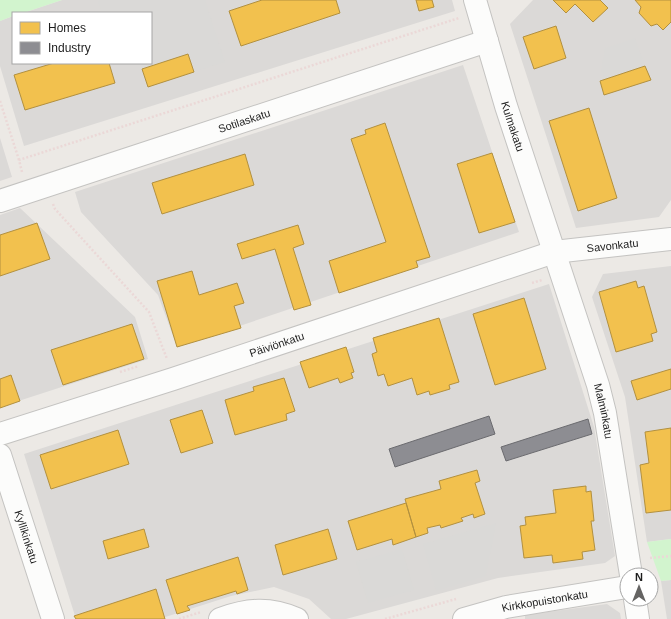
<svg xmlns="http://www.w3.org/2000/svg" width="671" height="619" font-family="Arial,sans-serif">
<style>
.residential{fill:#dbd9d7}
.park{fill:#d2f4ce}
.parking{fill:#dad9d7}
.homes{fill:#f2c14e;stroke:#b2903f}
.industry{fill:#8d8d92;stroke:#6b6b6f}
.lines{fill:none;stroke-linecap:round;stroke-linejoin:round}
.minor-casing{stroke:#c4c3c1;stroke-width:24}
.path{stroke:#ebd8d7;stroke-width:2.5;stroke-dasharray:2 2;stroke-linecap:butt}
.minor{stroke:#fcfcfb;stroke-width:22}
.labels{text-anchor:middle;stroke-width:4;stroke-linejoin:round;paint-order:stroke}
.street-label{font-size:11px;fill:#1d1d1d;stroke:#fff}
</style>
<rect width="100%" height="100%" fill="#ece9e5"/>
<!-- residential -->
<path class="residential" d="M62 0H452L455 11 24 146 0 66V21L13 16V63H151V13H23Z
M533 0H671V200L659 217 576 228 510 24Z
M463 65 519 232 177 347 158 295 81 212 75 192Z
M0 138 12 177 0 181Z
M20 208 135 317 148 359 0 407V215Z
M671 266V539L647 542 625 397 592 297 603 274Z
M549 284 594 427 615 556 605 563 498 578 346 619H331L309 599 274 587 231 596 159 619H76L24 454Z
M671 580V619H667L661 581Z
M607 604 620 613 621 619H525V615Z"/>
<!-- park -->
<path class="park" d="M0 0H62L23 13H13V16L0 21Z
M671 539V580L661 581 647 542Z"/>
<!-- parking -->
<path class="parking" d="M100 0H205L225 62 194 72 142 69 140 63H151V13H102L98 2Z
M635 38 645 66 605 80 601 70 605 48Z
M496 523 486 576 436 591 423 544Z
M402 549 414 590 368 603 356 562Z"/>
<!-- homes -->
<path class="homes" d="M262 0H336L340 13 241 46 229 11Z
M416 0H432L434 7 419 11Z
M553 0H600L608 8 593 22 575 4 566 13Z
M635 0H671V22L663 30 657 24 651 26 639 13 641 7Z
M556 26 566 58 534 69 523 37Z
M188 54 194 72 148 87 142 69Z
M54 63H109L115 83 25 110 14 75Z
M645 66 651 80 604 95 600 81Z
M589 108 617 198 578 211 549 121Z
M385 123 430 257 416 261 418 267 339 293 329 261 386 242 351 139 366 134 365 130Z
M492 153 515 222 479 233 457 164Z
M245 154 254 185 162 214 152 183Z
M37 223 50 259 0 276V235Z
M298 225 304 244 293 248 311 305 294 310 275 249 242 259 237 244Z
M192 271 199 295 237 283 244 303 234 306 241 328 177 347 157 281Z
M636 281 638 288 644 286 657 332 651 334 653 341 616 352 599 292Z
M524 298 546 369 495 385 473 314Z
M439 318 459 382 449 385 450 389 430 395 429 391 417 395 412 378 388 386 384 374 378 376 372 354 377 352 373 338Z
M132 324 144 359 63 385 51 350Z
M346 347 354 372 351 373 353 378 340 383 338 378 309 388 300 362Z
M671 369V389L637 400 631 381Z
M11 375 20 401 0 408V379Z
M284 378 295 411 286 414 287 420 235 435 225 400 254 391 253 387Z
M202 410 213 443 181 453 170 420Z
M671 428V510L646 513 640 465 649 463 645 432Z
M118 430 129 464 51 489 40 455Z
M477 470 480 481 475 483 485 514 474 518 473 514 461 518 463 521 441 528 440 525 427 528 428 533 416 537 405 499 441 489 439 481Z
M586 486V492L591 491 594 521H591L595 550 582 552 583 559 553 563 552 555 524 558 520 526 526 525 525 517 556 513 553 490Z
M406 503 416 537 393 545 392 539 357 550 348 521Z
M144 529 149 547 108 559 103 541Z
M328 529 337 559 283 575 275 545Z
M238 557 248 590 237 594 236 591 187 606 190 610 177 614 166 580Z
M156 589 165 619H76L74 616Z"/>
<!-- industry -->
<path class="industry" d="M489 416 495 434 395 467 389 449Z
M588 419 592 434 506 461 501 447Z"/>
<g class="lines">
<!-- minor casing -->
<g class="minor-casing">
<g id="minor">
<path id="s1" d="M475 0 506 106 598 385 605 413 631 575"/>
<path id="s2" d="M0 201 487 41"/>
<path id="s3" d="M0 434 173 379 554 252 671 239"/>
<path id="s4" d="M0 455 53 619"/>
<path d="M635 599 638 619"/>
<path d="M220 619C248 609 269 607 297 619"/>
<path id="s5" d="M464 619 506 607 627 587"/>
</g>
</g>
<!-- path -->
<path class="path" d="M0 101 19 160
M22 172 19 160 459 18
M53 204 55 209 149 312 167 359
M532 283 542 280
M120 372 139 366
M650 558 671 556
M179 619 201 612
M385 619 456 599"/>
<!-- minor -->
<use href="#minor" class="minor"/>
</g>
<g class="labels">
<!-- street labels -->
<g class="street-label">
<text dy="4" stroke="none"><textPath href="#s2" startOffset="257">Sotilaskatu</textPath></text>
<text dy="4" stroke="none"><textPath href="#s1" startOffset="132">Kulmakatu</textPath></text>
<text dy="4" stroke="none"><textPath href="#s3" startOffset="642">Savonkatu</textPath></text>
<text dy="4" stroke="none"><textPath href="#s3" startOffset="291">Päiviönkatu</textPath></text>
<text dy="4" stroke="none"><textPath href="#s1" startOffset="431">Malminkatu</textPath></text>
<text dy="4" stroke="none"><textPath href="#s4" startOffset="86">Kyllikinkatu</textPath></text>
<text dy="4" stroke="none"><textPath href="#s5" startOffset="83">Kirkkopuistonkatu</textPath></text>
</g>
</g>
<!-- legend -->
<rect x="12" y="12" width="140" height="52" fill="#ffffff" stroke="#a5a5a5"/>
<rect x="20" y="22" width="20" height="12" fill="#f2c14e" stroke="#a5a5a5"/>
<text x="48" y="32" font-size="12" fill="#1d1d1d">Homes</text>
<rect x="20" y="42" width="20" height="12" fill="#8d8d92" stroke="#a5a5a5"/>
<text x="48" y="52" font-size="12" fill="#1d1d1d">Industry</text>
<!-- north arrow -->
<g transform="translate(639 587)"><circle r="19" fill="#ffffff" stroke="#a5a5a5"/>
<path d="M0-3L7 15L0 10L-7 15Z" fill="#656463"/>
<text y="-6" font-size="11" font-weight="bold" text-anchor="middle" fill="#1d1d1d">N</text>
</g>
</svg>
